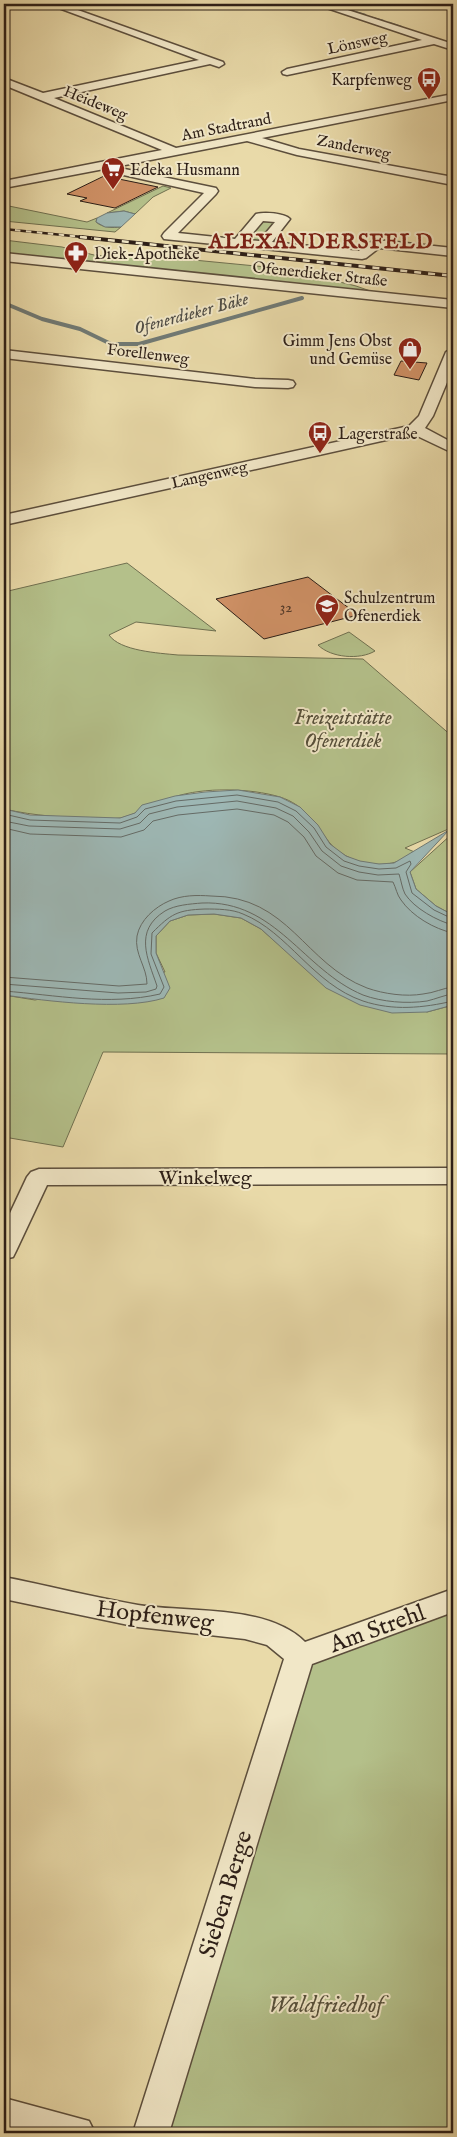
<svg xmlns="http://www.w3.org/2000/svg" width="457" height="2137" font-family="'IM FELL English',serif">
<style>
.green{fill:#b4c08a;stroke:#707050}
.water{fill:#9db7b4;stroke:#707a75}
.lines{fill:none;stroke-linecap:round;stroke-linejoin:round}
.shore{stroke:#656b66;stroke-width:1}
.stream-far1{stroke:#707a75;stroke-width:2.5}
.stream{stroke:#707a75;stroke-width:4}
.building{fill:#ce9065;stroke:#2d1f17}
.minor-casing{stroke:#5c4e3c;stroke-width:3}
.minor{fill:#f1e7c7;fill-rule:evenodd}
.rail-far1-casing{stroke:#2d1f17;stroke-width:2.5}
.rail-casing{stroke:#2d1f17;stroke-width:4}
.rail-far1{stroke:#f1e7c7;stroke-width:2;stroke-dasharray:5.5;stroke-linecap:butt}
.rail{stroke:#f1e7c7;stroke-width:2.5;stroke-dasharray:7;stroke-linecap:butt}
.labels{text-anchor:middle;stroke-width:4;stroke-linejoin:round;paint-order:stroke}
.far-number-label{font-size:15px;fill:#553b2a}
.far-street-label{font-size:16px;fill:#2d1f17;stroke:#f1e7c7}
.far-poi-label{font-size:16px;fill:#2d1f17;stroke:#f1e7c7;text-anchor:start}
.far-water-label{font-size:18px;font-style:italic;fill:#4f4d46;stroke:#f1e7c7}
.park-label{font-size:20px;font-style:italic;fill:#564f3a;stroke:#f1e7c7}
.street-label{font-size:20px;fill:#2d1f17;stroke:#f1e7c7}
.far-district-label{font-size:21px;font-weight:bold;letter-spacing:1px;fill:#7a1f14;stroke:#f1e7c7}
.near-street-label{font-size:24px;fill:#2d1f17;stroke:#f1e7c7}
.near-park-label{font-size:24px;font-style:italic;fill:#564f3a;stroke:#f1e7c7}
</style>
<rect width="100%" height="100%" fill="#e9daa9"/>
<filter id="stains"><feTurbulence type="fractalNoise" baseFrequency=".004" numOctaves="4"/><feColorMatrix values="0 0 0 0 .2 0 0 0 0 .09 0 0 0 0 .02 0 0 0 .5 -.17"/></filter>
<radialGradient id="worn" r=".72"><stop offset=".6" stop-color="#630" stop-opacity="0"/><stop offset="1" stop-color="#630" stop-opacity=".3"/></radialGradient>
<!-- green -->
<path class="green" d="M163 186 171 188 153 197 135 214 124 211 107 213Z
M4 205 87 222 97 218 96 222C103 228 112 228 121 227L115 232 4 221Z
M260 217 284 219 263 245 238 243Z
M4 240 62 247 94 255 113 257 152 256 287 269 356 286 379 294 4 257Z
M127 563 216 631 136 622 109 635C120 651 158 653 178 655L363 659 453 737V827L405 848 417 853C410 856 403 860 396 862 374 869 343 860 329 842 314 823 305 805 280 797 250 788 204 787 174 797 156 802 140 813 121 818 114 819 106 818 98 818 66 818 35 816 4 809V592Z
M349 632 375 651C360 660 331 658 318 645Z
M453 833V915L436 906 416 889 410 872Z
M214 914 241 918 261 929 286 951 427 1012 453 1005V1054L103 1052 63 1147 4 1137V995L35 1000 165 972 156 953V936L170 921 188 915Z
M453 1600V2133H151L300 1656 414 1616Z"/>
<!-- water -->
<path class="water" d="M124 211 135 214 121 227H105L96 222 97 218 107 213Z
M238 790 280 797 300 807 318 825 330 844 346 856 360 861 379 864 394 863 449 830 410 872 416 889 436 906 453 915V1005L427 1012 392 1013 360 1005 326 988 261 929 241 918 214 914 188 915 170 921 156 936V953L170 988 164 998C123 1011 47 1001 4 995V809L30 815 120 818 135 813 142 805 175 796 205 792Z"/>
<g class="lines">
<!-- shore -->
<path class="shore" d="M4 814 30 820 120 823 137 817 145 809 176 801 237 795 278 802 296 811 314 828 326 847 344 861 359 866 379 869 396 868 410 861 411 864 406 872 412 893 434 910 453 919
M4 821 29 826 120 829 140 823 149 814 177 807 237 801 276 808 293 816 309 832 322 851 341 866 359 872 378 875 399 874C401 880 402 888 405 894 414 908 437 921 453 925
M4 828 30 834 121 837 144 830 153 821 178 815 237 809 274 815 288 822 304 837 316 856 338 873 357 880 393 882C396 888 397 895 401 900 412 916 434 929 453 933
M4 977 119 986 147 984C147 967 134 954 137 936 140 920 155 907 169 901 182 895 197 895 211 896 289 896 304 964 367 988 384 994 406 997 423 994 434 993 443 988 453 987
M4 984 118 993 146 992 156 989 157 986C148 959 133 931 165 911 175 905 190 904 202 903 276 900 303 970 363 995 382 1002 407 1004 427 1001 436 999 444 995 453 994
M4 991C56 995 108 1006 160 994L164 987 151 954 152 933C171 914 177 910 205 909 217 909 232 909 243 914 288 932 313 984 363 1001 393 1011 423 1008 453 1001"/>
<!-- stream-far1 -->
<path class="stream-far1" d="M331 5 344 9
M351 11 365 15
M372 18 383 21
M389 23 401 27"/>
<!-- stream -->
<path class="stream" d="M4 303 42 319 80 329 111 344H139L302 298"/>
</g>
<!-- building -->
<path class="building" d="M104 176 158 187 115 208 80 201 87 198 67 194Z
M401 361 427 363 419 380 394 375Z
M308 577 358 615 264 639 216 599Z"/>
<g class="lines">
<!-- minor casing -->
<g class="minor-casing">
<path id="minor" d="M48 4H61L223 62 224 64 219 67 210 64 54 98 176 148 453 94V100L262 138 299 149 453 177V185L297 155 247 141 115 167 216 188 218 191 216 194 178 233 235 239 256 214C265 212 284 213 290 219L272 242 359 251 366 244 377 240 453 248V256L379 248 366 258 362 259 164 239 162 236 164 233 204 193 110 172 104 169 4 188V181L162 150 4 85V78L43 93 199 60ZM263 221 275 222 259 241 247 240Z
M315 4H329L453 44V50L434 44 287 75 283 74 282 72 287 69 422 40Z
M4 253 453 300V308L4 261Z
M453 348V368L433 416 425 428 453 443V453L413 434 4 525V515L409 426 419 416 446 352Z
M4 350 255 379 288 380 293 381 295 384 293 387 288 388 255 387 4 358Z
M453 1168V1184L47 1185 16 1251 13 1257 4 1259V1226L27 1177 31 1172 39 1169Z
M4 1577C49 1586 93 1597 138 1605 188 1613 267 1604 305 1642L453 1589V1612L312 1664 169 2133H133L284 1659 267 1645 245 1639 138 1627 4 1599Z
M4 2098 89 2121 95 2133H15L4 2130Z"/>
</g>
<!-- minor -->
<use href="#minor" class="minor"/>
<!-- rail-far1 casing -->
<g class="rail-far1-casing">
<path id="rail-far1" d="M4 229 92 238"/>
</g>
<!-- rail casing -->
<g class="rail-casing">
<path id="rail" d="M80 237 453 276"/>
</g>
<!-- rail-far1 -->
<use href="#rail-far1" class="rail-far1"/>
<!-- rail -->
<use href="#rail" class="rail"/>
</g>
<!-- icons -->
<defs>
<g id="bus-pin" transform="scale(1.25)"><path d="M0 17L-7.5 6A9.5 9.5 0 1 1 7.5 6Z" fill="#8f2418" stroke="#f1e7c7"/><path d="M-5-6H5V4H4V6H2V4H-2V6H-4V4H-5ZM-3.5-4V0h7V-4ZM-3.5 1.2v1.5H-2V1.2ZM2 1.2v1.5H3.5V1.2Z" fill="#fff"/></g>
<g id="supermarket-pin" transform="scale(1.25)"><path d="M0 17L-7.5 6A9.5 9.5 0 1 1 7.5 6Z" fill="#8f2418" stroke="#f1e7c7"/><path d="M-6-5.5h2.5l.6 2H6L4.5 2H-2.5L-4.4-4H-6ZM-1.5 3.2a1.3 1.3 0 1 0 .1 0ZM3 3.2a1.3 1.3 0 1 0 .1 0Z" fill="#fff"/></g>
<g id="pharmacy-pin" transform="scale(1.25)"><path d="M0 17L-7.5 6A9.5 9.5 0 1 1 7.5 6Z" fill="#8f2418" stroke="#f1e7c7"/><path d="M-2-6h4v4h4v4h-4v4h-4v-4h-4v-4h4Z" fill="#fff"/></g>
<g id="shop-pin" transform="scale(1.25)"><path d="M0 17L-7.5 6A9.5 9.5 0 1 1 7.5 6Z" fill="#8f2418" stroke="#f1e7c7"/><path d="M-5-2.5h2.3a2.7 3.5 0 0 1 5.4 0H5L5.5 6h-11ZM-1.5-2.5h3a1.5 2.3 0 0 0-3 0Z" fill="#fff"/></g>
<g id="school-pin" transform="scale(1.25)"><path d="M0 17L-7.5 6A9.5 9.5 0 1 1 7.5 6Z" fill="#8f2418" stroke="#f1e7c7"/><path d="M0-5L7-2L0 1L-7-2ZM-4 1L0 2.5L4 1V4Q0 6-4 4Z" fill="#fff"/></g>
</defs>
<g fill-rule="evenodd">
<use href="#bus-pin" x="429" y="79"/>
<use href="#supermarket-pin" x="113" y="169"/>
<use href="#pharmacy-pin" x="76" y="253"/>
<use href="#shop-pin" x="410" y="349"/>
<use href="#bus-pin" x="320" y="433"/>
<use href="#school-pin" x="327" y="606"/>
</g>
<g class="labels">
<!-- far-number labels -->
<g class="far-number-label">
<text x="286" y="612">32</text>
</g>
<!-- far-street labels -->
<g class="far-street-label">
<text transform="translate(357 42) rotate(-12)" y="6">Lönsweg</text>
<text transform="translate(96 102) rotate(22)" y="6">Heideweg</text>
<text transform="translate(226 126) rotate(-11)" y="6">Am Stadtrand</text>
<text transform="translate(354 146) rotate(11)" y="6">Zanderweg</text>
<text transform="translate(320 273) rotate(6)" y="6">Ofenerdieker Straße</text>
<text transform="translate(148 353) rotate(7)" y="6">Forellenweg</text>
<text transform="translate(209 474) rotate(-13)" y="6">Langenweg</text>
</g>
<!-- far-poi labels -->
<g class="far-poi-label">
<text x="412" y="85" text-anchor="end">Karpfenweg</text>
<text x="130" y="175">Edeka Husmann</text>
<text x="94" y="259">Diek-Apotheke</text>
<text x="392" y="346" text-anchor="end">Gimm Jens Obst<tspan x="392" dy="18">und Gemüse</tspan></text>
<text x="338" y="439">Lagerstraße</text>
<text x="344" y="603">Schulzentrum<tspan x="344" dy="18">Ofenerdiek</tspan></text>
</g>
<!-- far-water labels -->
<g class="far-water-label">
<text transform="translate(191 313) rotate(-15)" y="6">Ofenerdieker Bäke</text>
</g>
<!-- park labels -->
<g class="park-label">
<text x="343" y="724">Freizeitstätte<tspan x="343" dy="23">Ofenerdiek</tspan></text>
</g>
<!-- street labels -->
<g class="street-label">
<text x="205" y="1184">Winkelweg</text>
</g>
<!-- far-district labels -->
<g class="far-district-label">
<text x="321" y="248">ALEXANDERSFELD</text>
</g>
<!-- near-street labels -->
<g class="near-street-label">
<text transform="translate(155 1615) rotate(7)" y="8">Hopfenweg</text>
<text transform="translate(377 1628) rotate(-20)" y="8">Am Strehl</text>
<text transform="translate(225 1894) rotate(-73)" y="8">Sieben Berge</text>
</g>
<!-- near-park labels -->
<g class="near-park-label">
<text x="326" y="2012">Waldfriedhof</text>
</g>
</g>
<!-- margin -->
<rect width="457" height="2137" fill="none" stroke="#e9daa9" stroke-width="20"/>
<rect x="5" y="5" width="447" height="2127" fill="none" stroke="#2d1f17" stroke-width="2.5"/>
<rect x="10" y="10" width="437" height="2117" fill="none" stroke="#2d1f17"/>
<rect width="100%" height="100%" filter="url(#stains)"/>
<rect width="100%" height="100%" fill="url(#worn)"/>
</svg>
